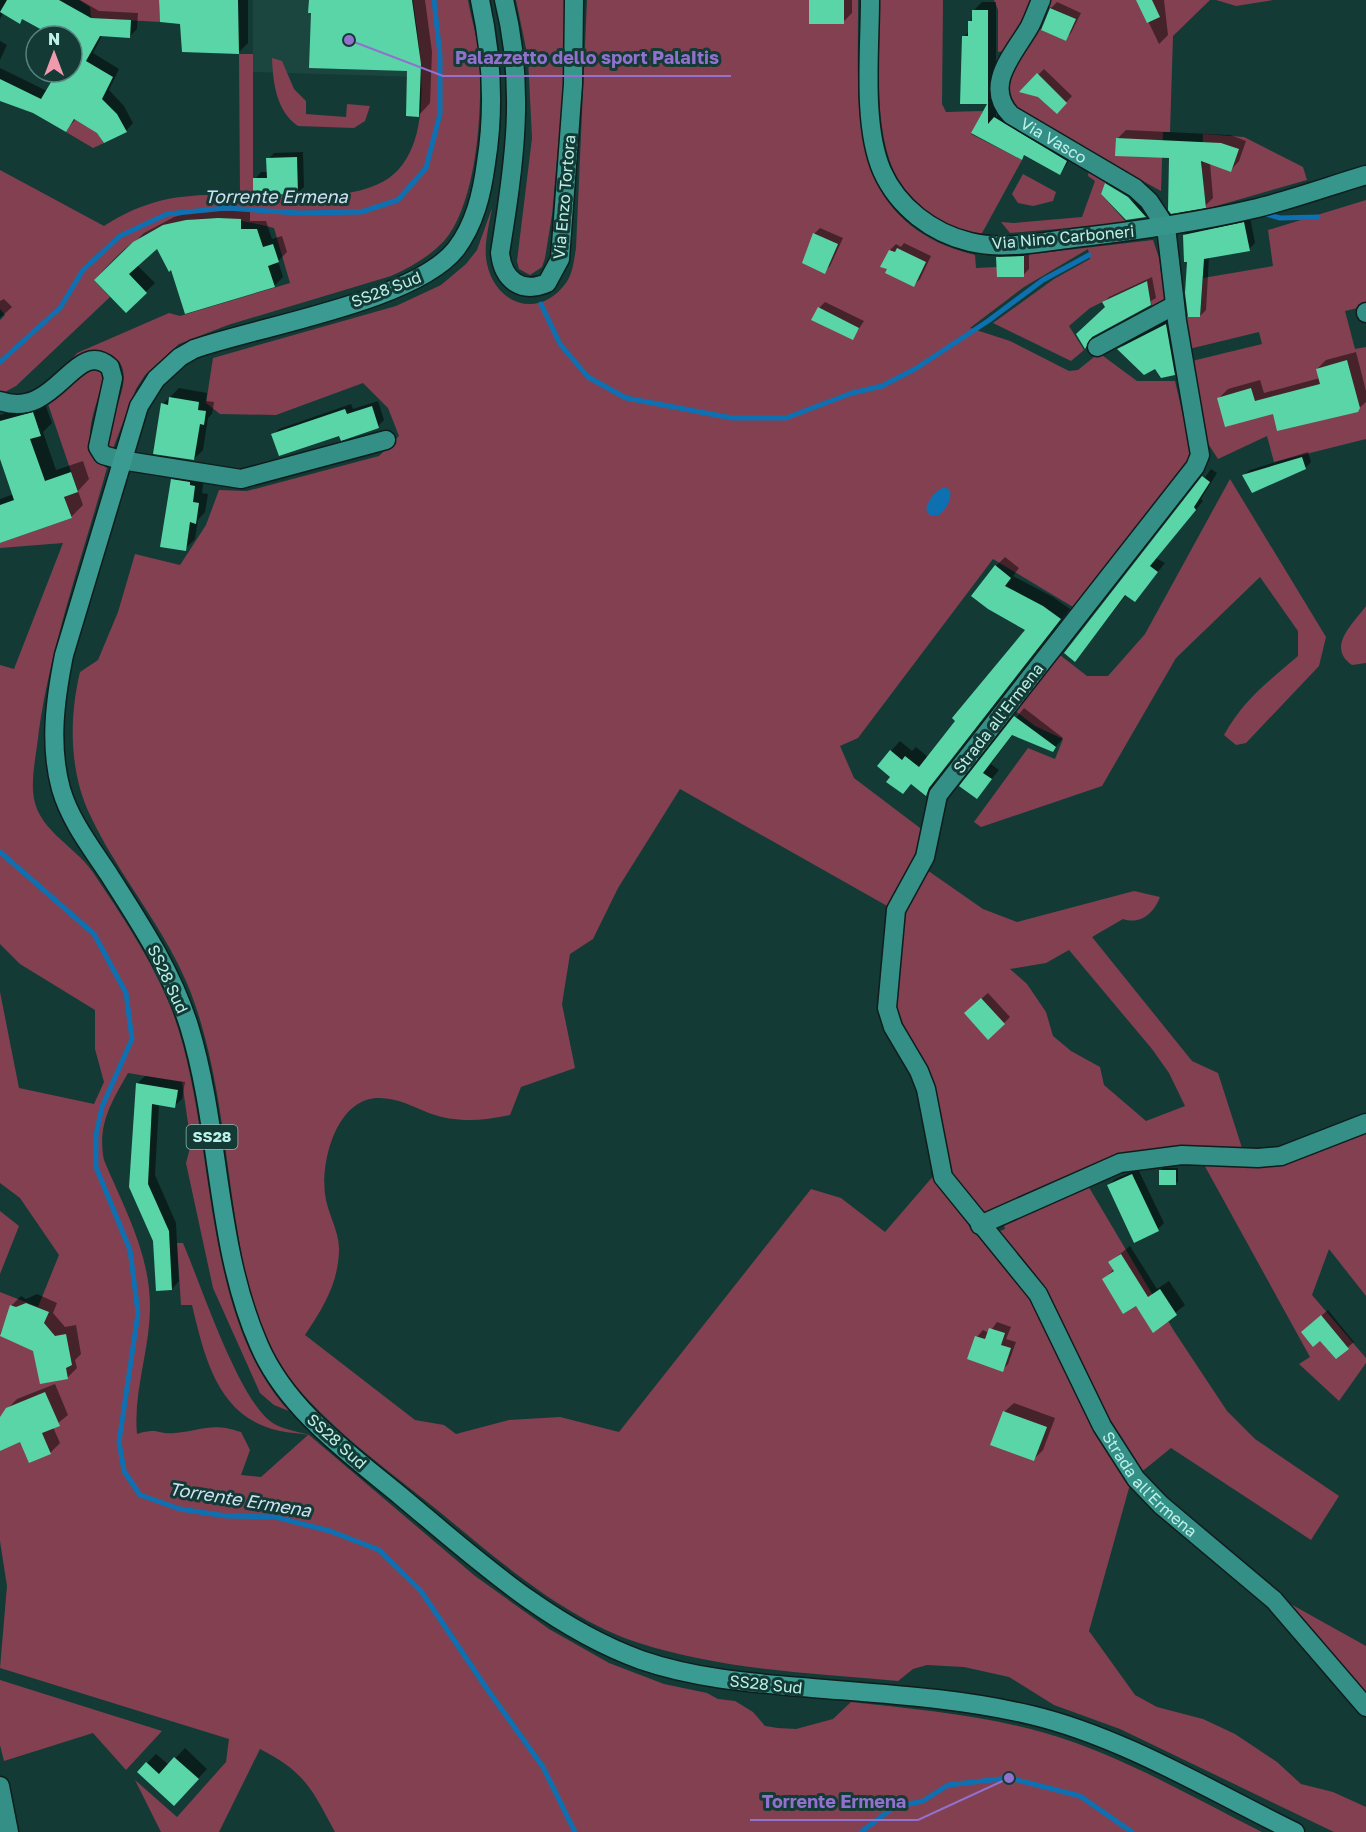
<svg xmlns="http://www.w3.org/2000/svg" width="1366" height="1832" font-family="'Golos Text',sans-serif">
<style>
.built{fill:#1b4640}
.green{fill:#834051;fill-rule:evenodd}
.water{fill:#0e70b1}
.shadow{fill:#0007}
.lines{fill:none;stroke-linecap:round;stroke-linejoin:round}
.stream{stroke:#0e70b1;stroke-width:5}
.building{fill:#59d5a7}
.minor-casing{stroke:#0e1e1c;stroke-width:21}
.tertiary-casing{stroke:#0e1e1c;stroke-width:21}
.secondary-casing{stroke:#0e1e1c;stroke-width:21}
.primary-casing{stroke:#0e1e1c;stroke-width:21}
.minor{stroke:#349087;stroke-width:18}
.tertiary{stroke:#349087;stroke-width:18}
.secondary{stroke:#37968c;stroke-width:18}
.primary{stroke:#3a9b92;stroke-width:18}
.labels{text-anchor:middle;stroke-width:6;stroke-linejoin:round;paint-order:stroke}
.shield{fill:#143a36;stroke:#8abab3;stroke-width:1.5}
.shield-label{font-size:15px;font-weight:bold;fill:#bcf1e9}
.street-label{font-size:16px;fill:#bcf1e9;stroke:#143a36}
.water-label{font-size:18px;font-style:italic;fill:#cfe2f4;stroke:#143a36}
.leader{fill:none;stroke:#9271ce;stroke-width:2}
.callout-dot{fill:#9271ce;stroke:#143a36;stroke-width:2}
.callout-label{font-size:18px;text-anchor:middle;font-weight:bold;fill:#9271ce;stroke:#143a36;stroke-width:6;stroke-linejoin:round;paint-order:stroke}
</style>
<rect width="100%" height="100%" fill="#143a36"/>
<!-- built -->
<path class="built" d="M253 0H412L421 77 253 72Z"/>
<!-- green -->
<path class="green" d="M79 0H159L160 22 91 18 90 7Z
M413 0H468C471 18 477 36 479 54 483 104 478 202 444 241 429 257 411 267 391 276L228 325 179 344 145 375 136 389 112 451C92 432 151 371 107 353 95 347 82 352 72 359L77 353 169 313 180 316 290 283 274 228C226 215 178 212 135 241 120 251 107 267 94 280L110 297 16 386 5 392 0 391V320L5 315 0 309V170L104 226C151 196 186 194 240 195L239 54H253V195C292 194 339 201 376 185 440 159 420 53 413 0Z
M516 0H564V81L552 215 545 258 542 267 530 275 519 269 517 261 532 138 528 58Z
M587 0H858C859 107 842 222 975 255L976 268 997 267V277H1024V255L1153 240 1159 258 1165 300 1152 307 1146 281 1090 308 1069 326 1084 350 1071 361 993 323 1054 279 1090 259 1088 249 1024 287 970 328 1010 341 1069 371 1078 370 1099 353 1137 381H1175L1191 450 1188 462 1073 607 993 559 858 738 840 746 854 778 924 831 920 851 889 907 680 789 618 888 593 939 570 954 562 1004 575 1068 521 1087 510 1115C481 1121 456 1123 429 1113 412 1106 396 1097 376 1098 336 1101 321 1161 325 1194 327 1213 340 1232 339 1251 338 1284 323 1308 305 1335L415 1420 444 1425 456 1434 509 1420 560 1417 619 1432 811 1189 841 1198 885 1232 935 1174 1022 1281 1131 1481 1089 1631 1135 1695 1157 1707 1203 1719 1235 1734 1277 1762 1301 1784 1333 1792 1366 1807V1832H1334L1120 1729 1054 1705 1009 1677 964 1667 927 1665 913 1669 898 1681C811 1673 723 1670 639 1643 559 1617 491 1553 426 1501 382 1466 332 1429 295 1385 277 1363 264 1335 254 1308 245 1280 241 1251 236 1222 224 1146 218 1065 191 993 166 928 119 877 90 815 69 771 69 718 80 672L98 660 118 612 135 554 180 565 206 525 219 490 247 491 379 456 399 436 388 408 363 383 276 415 220 414 206 403 213 358 396 306 441 285 466 264 477 250 492 208C489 226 483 246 487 264 496 305 539 320 566 283 573 273 574 260 576 248Z
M880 0H943L942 104 946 112 983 111 971 134 1022 160 981 235C860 214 880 92 880 0Z
M994 0H1036L1006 51 998 52V10Z
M1047 0H1210L1173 36 1170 132H1163L1161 191 1018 113 1007 101V78L1035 27 1066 41 1075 19 1045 5Z
M1216 0H1273L1236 6Z
M272 58 282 61 294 89 306 101V114L346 117 347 104 370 106 365 121 354 128 298 126C276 111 273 82 272 58Z
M74 119 86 126 91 122 104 143 93 148 66 132Z
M1203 134 1244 137 1303 167 1307 180 1206 209 1202 170Z
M1089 170 1107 180 1101 194 1127 223 1010 233 1001 222 1014 223 1082 217 1095 181 1088 176Z
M1023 174 1056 192 1053 201 1033 206 1018 203 1012 194Z
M1366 200V306L1345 311 1355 349 1366 347V439L1274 462 1267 436 1218 459 1207 442 1192 361 1262 344 1259 332 1189 349 1184 316 1200 317 1203 278 1273 266 1268 230Z
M94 368 101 371 104 378C96 409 75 449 107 468 83 555 52 641 39 730 37 750 32 771 33 791 35 829 73 844 92 871 121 914 152 960 171 1008 218 1130 198 1312 289 1411L274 1405 260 1393 213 1288 186 1163 191 1144 182 1082 128 1073C111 1103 97 1125 104 1160 124 1208 150 1253 150 1307 150 1350 133 1391 137 1434 158 1427 158 1435 175 1433 203 1430 212 1422 241 1432L250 1450 241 1475 261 1477 308 1435C299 1433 289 1433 280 1431 218 1418 205 1359 192 1305H181L177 1243H183C201 1285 237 1395 270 1421 280 1429 296 1431 309 1435L475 1576 549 1629 609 1663 664 1684 707 1693 718 1699 735 1701 753 1712 765 1726 778 1728 796 1729 833 1719 851 1702C916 1709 982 1715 1045 1733 1121 1755 1192 1797 1262 1832H335C312 1789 305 1772 260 1749L219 1832H161L135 1780 177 1817 226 1762 229 1739 0 1668 7 1586 0 1541V1292L38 1307 59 1255 20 1198 0 1183V992L19 1088 94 1104 104 1082 95 1049V1010L20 964 0 944V665L14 669 63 543 0 548V543L72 518 64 497 78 492 48 404 83 373Z
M1230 479 1326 637 1319 666 1246 743 1236 745 1224 735C1244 699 1268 682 1298 656V631L1260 577 1176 658 1102 786 981 827 974 822 1028 748 1055 759 1063 739 1035 726 1014 710 1060 655 1087 676H1108L1145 634Z
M1366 606V663L1352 665C1326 647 1353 624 1366 606Z
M927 870 983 909 1017 922 1134 891 1160 897C1154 913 1141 925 1123 919L1092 937 1192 1061 1218 1073 1243 1151 1126 1155 1106 1159 981 1216 951 1178 895 1013 902 916ZM1069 950 1152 1049 1169 1073 1185 1106 1146 1121 1104 1085 1100 1067 1071 1051 1053 1036 1046 1012 1027 984 1010 969 1046 963Z
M1366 1130V1296L1329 1249 1312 1295 1366 1358V1363L1339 1401 1299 1364 1310 1357 1202 1161 1258 1164Z
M1087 1184 1174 1331 1227 1411 1255 1439 1339 1496 1311 1540 1171 1448 1139 1474 995 1233 1005 1229 1003 1221Z
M0 1211 19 1226 0 1274Z
M1278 1597 1366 1646V1698Z
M0 1680 162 1731 126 1770 93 1733 4 1761 0 1745Z"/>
<!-- water -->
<path class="water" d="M944 487 950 490C952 501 946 509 939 515L930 516 926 509C929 499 934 492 944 487Z"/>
<!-- shadow -->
<path class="shadow" d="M0 0H80L99 11 138 13 137 29 130 36 103 34 93 53 119 69 109 90 124 106 133 123 126 131 98 132 76 119 66 130 34 112 0 99V68L47 91 58 72H72V36H56L23 18 19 22 3 13 0 19Z
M160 0H248V43L239 52 181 22Z
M310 0H425L432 52 430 103 419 115 409 69 313 12Z
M811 0H852V13L843 22Z
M1138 0H1164L1168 35 1159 44Z
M982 2H996V117L1004 109 1075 152 1060 174 1025 154 1021 158 973 133 989 102H961L964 37 969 31 973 11Z
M1057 2 1081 13 1071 33 1065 39 1043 29 1051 8Z
M0 41 7 45 0 60Z
M1044 69 1072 96 1057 112 1039 95 1022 91Z
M1126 130 1230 135 1246 141 1239 161 1231 170 1210 163 1213 198 1205 206 1170 156 1117 139Z
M303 152 304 187 297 193 255 179 261 172H268V159L274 153Z
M1112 178 1151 210 1146 216 1127 219 1102 193 1107 184 1134 202 1135 200 1108 183Z
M196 211H250V221H266L272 239 282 236 287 252 278 261 283 277 274 286 172 268 157 247 137 265 155 283 126 311 96 280 144 233 174 217Z
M1250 217 1255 243 1249 249 1209 257 1206 310 1200 316 1184 235 1190 229Z
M820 228 843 238 830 266 824 272 814 234Z
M904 243 931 256 920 279 914 285 890 250 896 244 901 247Z
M1029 250V269L1023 275 998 257 1004 251Z
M1152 277 1156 298 1094 334 1085 347 1107 307 1104 302 1109 297Z
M4 299 12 307 0 318V301Z
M825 302 864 321 852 339 819 308Z
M1175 316 1184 365 1174 374 1119 349 1128 340Z
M1356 352 1366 391V402L1357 410 1274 412 1219 398 1228 389 1260 380 1264 393 1320 378 1317 369 1326 360Z
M179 388 207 393 206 401 214 402 212 414 208 418 203 450 194 459 163 404Z
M44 401 52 423 43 432 56 470 83 461 89 479 78 491 83 505 71 517 0 541V499L14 494 0 454V415Z
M378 401 384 420 378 426 340 434 273 435 279 429 351 404 353 409Z
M1308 452 1311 462 1305 468 1244 475 1250 470Z
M1211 469 1217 473 1201 499 1203 501 1156 558 1165 563 1135 600 1127 594 1075 660Z
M181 470 204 477 202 493 208 494 205 512 198 520 195 539 185 549 172 480Z
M1005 557 1019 568 1013 576 1053 597 1070 609 938 777 935 784 926 794 912 783 903 792 892 776 891 751 900 741 912 751 916 747 928 757 1027 629 989 608 996 566Z
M1024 708 1063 738 1053 750 1014 733 991 764 999 770 977 797 962 786Z
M988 993 1010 1017 1004 1023 972 1007Z
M145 1076 185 1082 182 1099 174 1106 159 1104 155 1175 176 1223 179 1281 172 1289 155 1240 131 1186 137 1084Z
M1163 1168H1178V1181L1175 1184 1161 1170Z
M1138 1169 1164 1223 1158 1229 1109 1185 1115 1179Z
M1130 1246 1157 1289 1169 1281 1185 1305 1153 1331 1137 1304 1104 1279 1114 1269 1110 1262Z
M37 1294 57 1303 53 1313 65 1327 76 1325 81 1354 75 1360 77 1368 67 1378 34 1350 0 1334 11 1306 21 1296 26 1299Z
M1328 1310 1354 1342 1336 1357 1309 1326Z
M997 1322 1011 1327 1006 1339 1016 1342 1008 1364 1002 1370 977 1337 983 1330 989 1333Z
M55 1384 68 1415 53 1427 60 1443 50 1453 21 1440 0 1445V1420L7 1409 17 1399Z
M1014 1403 1055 1418 1043 1450 1034 1459 1004 1412Z
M185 1748 207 1769 184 1794 139 1771 156 1754 169 1765Z"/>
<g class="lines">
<!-- stream -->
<path class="stream" d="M1262 213 1280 218 1318 217
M541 304 560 344 588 377 626 398 732 418H786L852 393 882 386 915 369 988 321 1043 280 1089 255
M0 362 60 308 83 270 120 236 167 214 226 208 298 213 361 212 398 200 426 168 440 114V55L434 0
M0 852 94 934 126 993 132 1039 102 1107 96 1135V1167L130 1250 138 1313 119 1442 124 1471 140 1495 180 1509 226 1516 275 1517 330 1531 379 1550 421 1591 485 1686 543 1767 575 1832
M861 1832 894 1807 923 1801 948 1785 1009 1778 1080 1796 1132 1832"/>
</g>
<!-- building -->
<path class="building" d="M7 0H59L91 18 131 20 130 38 100 36 86 61 113 77 102 99 117 114 127 132 104 143 97 133 74 119 66 132 33 113 0 101V79L41 99 57 72H72V36H53L22 19 20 24 0 12Z
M159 0H238L239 54 182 52 180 24 160 22Z
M309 0H412L421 64 419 117 406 116 407 71 309 68 311 13H308Z
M809 0H844V24H809Z
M1136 0H1152L1160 17 1147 23Z
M1050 8 1076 19 1066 41 1041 30Z
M972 10H988V124L994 117 1067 161 1060 175 1024 155 1022 160 971 133 987 104H960L962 36H968V21H972Z
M1037 73 1067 103 1057 114 1038 97 1019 92Z
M1116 138 1221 143 1239 149 1231 172 1201 161 1206 208 1171 214 1168 210 1169 158 1115 156Z
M297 157 298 194 253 195V178H267L266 158Z
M1105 183 1128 197 1146 217 1126 220 1101 194Z
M218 218 241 219V229H257L263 247 273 244 279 262 268 266 275 287 185 314 171 270 169 272 157 249 129 274 147 293 126 313 94 280 133 242 163 225 186 220Z
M1244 222 1250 251 1204 259 1200 317H1188L1185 293 1187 262H1184L1183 235Z
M813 233 838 244 825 274 802 263Z
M897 248 926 262 914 287 885 273 887 269 880 267 889 250 895 252Z
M1024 256V277H997L996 257Z
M1147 281 1151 305 1092 337 1085 349 1076 334 1105 307 1102 302Z
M818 307 859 328 853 340 811 320Z
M1166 324 1175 375 1161 378 1155 369 1144 375 1117 349Z
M1347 360 1360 408 1358 412 1277 431 1273 414 1225 427 1217 398 1251 388 1255 401 1320 384 1316 369Z
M169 397 199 402 198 410 206 411 204 425 200 424 194 460 153 454 161 403 168 405Z
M372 406 379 428 341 441 339 436 279 456 271 434 345 409 347 414Z
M33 412 41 436 30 439 45 481 71 472 78 492 64 497 72 518 0 543V505L14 500 0 459V421Z
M1302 457 1306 469 1252 493 1242 475Z
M1202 476 1210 482 1194 507 1196 510 1150 566 1158 572 1135 602 1125 595 1075 662 1064 653Z
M171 479 190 482V485L195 486 193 502 199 503 196 524 190 522 186 551 160 547Z
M995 565 1011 578 1005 586 1043 606 1061 619 929 788 926 796 911 784 903 794 886 782 890 777 877 766 890 750 902 760 905 756 919 767 955 721 952 718 1025 630 988 609 971 596Z
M1014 716 1056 747 1053 752 1012 735 983 773 992 779 977 799 959 786Z
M981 998 1005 1024 988 1040 964 1013Z
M136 1083 178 1090 175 1108 152 1104 148 1184 169 1231 172 1290 156 1291 153 1241 129 1187Z
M1159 1170H1176V1185H1159Z
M1132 1174 1159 1231 1134 1243 1107 1185Z
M1121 1254 1148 1297 1160 1289 1177 1315 1153 1333 1136 1306 1123 1314 1102 1279 1114 1271 1108 1262Z
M26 1303 49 1312 44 1323 55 1336 66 1334 72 1365 66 1368 68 1379 40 1384 33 1351 0 1336 10 1305 16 1307Z
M1321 1315 1349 1349 1336 1359 1320 1341 1313 1347 1301 1332Z
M989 1328 1005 1333 1001 1345 1011 1348 1003 1372 967 1359 975 1336 985 1339Z
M45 1392 60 1426 42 1433 51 1454 29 1463 20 1442 0 1451V1417L6 1408Z
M1003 1411 1047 1427 1034 1461 990 1445Z
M174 1757 199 1779 174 1806 137 1772 146 1762 159 1774Z"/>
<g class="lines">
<!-- minor casing -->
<g class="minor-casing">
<g id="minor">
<path id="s1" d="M1041 0C1037 9 1034 18 1030 26 1015 53 982 85 1011 115L1135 188 1149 201 1166 227 1177 321 1200 455 1195 467 938 795 925 857 896 910 887 1008 893 1027 919 1071 926 1089 943 1177 1038 1294 1102 1426 1136 1479 1161 1505 1274 1600 1366 1707"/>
<path d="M1366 313V312"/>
<path d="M1097 347 1175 305"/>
<path d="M121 460 241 479 386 440"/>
<path d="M980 1225 1120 1163 1182 1155 1258 1158 1281 1156 1366 1123"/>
</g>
</g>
<!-- tertiary casing -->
<g class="tertiary-casing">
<path id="tertiary" d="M0 401C56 421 75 336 110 367L113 378 98 447 103 455 121 460
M0 1786 9 1832"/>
</g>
<!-- secondary casing -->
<g class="secondary-casing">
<path id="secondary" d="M504 0C526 87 514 166 500 253 503 280 521 294 547 283L560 259 573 84 574 0
M870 0C870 50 862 125 882 171 898 207 932 233 970 242 1003 250 1042 242 1074 238 1135 231 1194 223 1253 209 1291 200 1329 186 1366 175"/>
</g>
<!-- primary casing -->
<g class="primary-casing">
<path id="primary" d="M480 0C492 55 495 107 486 163 482 193 475 224 456 249 415 301 260 326 194 349L180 357 156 379 139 406 64 655C55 700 49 745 61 789 70 820 90 846 108 873 139 922 171 969 189 1026 221 1130 215 1245 259 1345 287 1410 350 1454 403 1498 476 1559 550 1627 641 1660 696 1679 754 1683 812 1688 885 1694 959 1698 1031 1715 1123 1737 1211 1791 1295 1832"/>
</g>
<!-- minor -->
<use href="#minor" class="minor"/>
<!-- tertiary -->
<use href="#tertiary" class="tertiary"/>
<!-- secondary -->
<use href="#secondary" class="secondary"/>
<!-- primary -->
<use href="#primary" class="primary"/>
</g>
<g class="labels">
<!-- shield labels -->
<rect class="shield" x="186.5" y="1125" width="51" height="24" rx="4.5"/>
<g class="shield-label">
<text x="212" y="1142">SS28</text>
</g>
<!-- street labels -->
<g class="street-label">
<text dy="6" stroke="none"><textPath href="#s1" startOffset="178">Via Vasco</textPath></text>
<text transform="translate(564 197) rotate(-85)" y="6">Via Enzo Tortora</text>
<text transform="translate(1063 237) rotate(-5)" y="6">Via Nino Carboneri</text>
<text transform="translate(386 289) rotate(-21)" y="6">SS28 Sud</text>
<text transform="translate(998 718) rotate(-52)" y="6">Strada all'Ermena</text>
<text transform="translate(168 979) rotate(65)" y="6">SS28 Sud</text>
<text transform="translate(337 1441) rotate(42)" y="6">SS28 Sud</text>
<text dy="6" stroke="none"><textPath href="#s1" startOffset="1758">Strada all'Ermena</textPath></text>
<text transform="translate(766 1684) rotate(6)" y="6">SS28 Sud</text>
</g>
<!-- water labels -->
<g class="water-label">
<text x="276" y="203">Torrente Ermena</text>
<text transform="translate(240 1500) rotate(9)" y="6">Torrente Ermena</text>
</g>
</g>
<!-- callouts -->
<path class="leader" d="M349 40L443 76H731M1009 1778L918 1820H750"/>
<g class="callout-dot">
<circle cx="349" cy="40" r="6"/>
<circle cx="1009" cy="1778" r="6"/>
</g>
<g class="callout-label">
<text x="587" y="64">Palazzetto dello sport PalaItis</text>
<text x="834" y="1808">Torrente Ermena</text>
</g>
<!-- north arrow -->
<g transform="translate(54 54)"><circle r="28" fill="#143a36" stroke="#57837e" stroke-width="1.5"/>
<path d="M0-4.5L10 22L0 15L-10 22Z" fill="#f29aad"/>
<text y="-9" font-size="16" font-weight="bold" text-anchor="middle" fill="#bcf1e9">N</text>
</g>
</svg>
